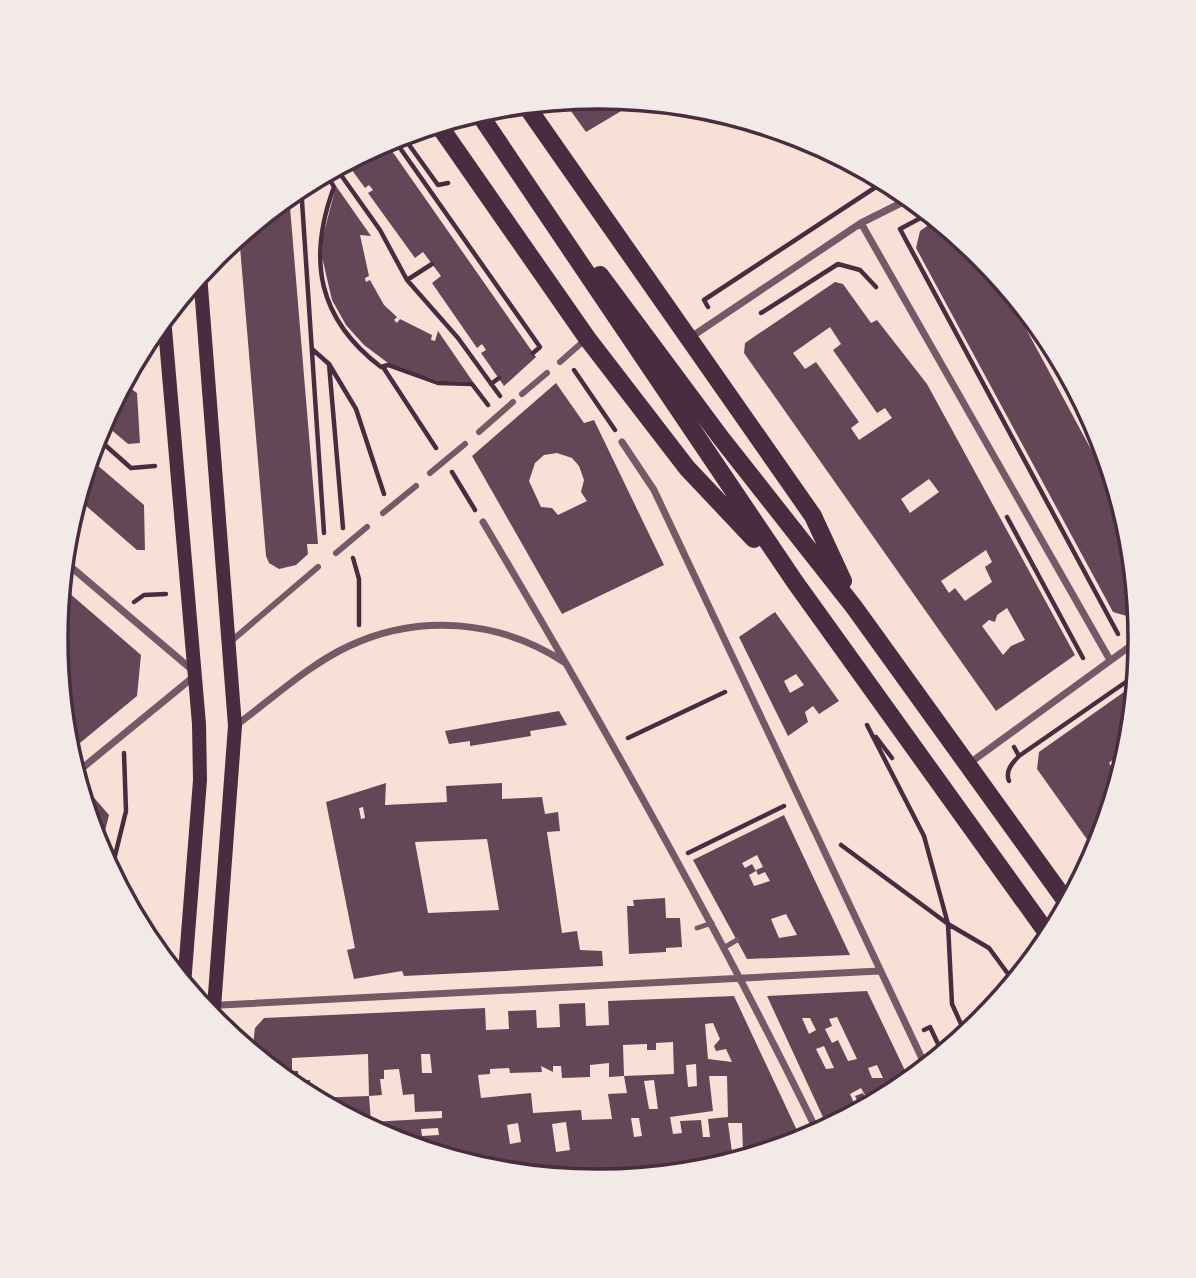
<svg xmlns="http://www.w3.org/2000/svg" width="1196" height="1278" font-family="'IBM Plex Serif',serif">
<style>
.building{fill:#644757;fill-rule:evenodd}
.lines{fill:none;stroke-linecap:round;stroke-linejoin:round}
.path{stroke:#4a2c40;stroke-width:4.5}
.service{stroke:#755966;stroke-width:5}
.pedestrian{stroke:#755966;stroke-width:6}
.minor{stroke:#755966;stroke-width:7}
.secondary{stroke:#4a2c40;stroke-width:14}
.primary{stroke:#4a2c40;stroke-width:18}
.rim{fill:none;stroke:#4a2c40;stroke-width:3.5}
</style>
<rect width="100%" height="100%" fill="#f7e1d7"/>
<!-- building -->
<path class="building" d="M598 97 623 99 628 107 586 132 563 100Z
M385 141 536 357 504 386 481 353 486 350 482 344 477 348 432 283 441 276 423 252 415 258 368 193 373 190 369 185 365 188 346 162Z
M336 186 371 236 360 235 369 276 365 278 366 282 370 280 384 305 397 317 394 320 397 323 400 319 432 335 431 340 435 341 438 331 473 382 439 381 392 366 364 345 346 325 332 300 322 257 323 236Z
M289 195 318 544H307L308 554 296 565 279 569 269 563 266 556 239 235Z
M937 219 982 256 997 275 1121 505 1130 534 1137 611 1130 617 1113 612 916 248 920 231Z
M835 282 843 284 871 323 877 320 927 384 1075 655 996 711 744 353 745 343ZM830 327 841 344 833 350 877 413 885 408 892 418 859 440 851 428 859 422 816 362 805 369 793 353ZM929 479 939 492 910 513 901 499ZM986 550 992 562 985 567 992 582 965 601 955 588 949 593 941 581ZM1007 608 1025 640 1011 646 1003 655 982 626 989 620 995 622 997 615Z
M123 383 137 393 140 443 128 444 102 422Z
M556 383 584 423 594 420 664 565 562 614 472 456ZM557 453 572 458 579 466 584 480 581 492 587 501 558 515 552 508 541 507 529 481 535 463 544 455Z
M89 458 144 505 145 550H137L77 498Z
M61 586 141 655 137 696 69 752 56 639Z
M775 612 839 701 819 714 813 706 805 712 808 722 788 736 739 637ZM796 674 804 685 790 693 784 681Z
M1131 687 1135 692 1130 745 1126 757 1122 752 1109 763 1119 778 1096 852 1037 769 1039 752Z
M559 711 567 725 530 731 531 736 470 746V741L449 744 445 731Z
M386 783 385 805 447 802 446 786 502 783V799L542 797 545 814 558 812 560 831 547 832 562 933 577 931 580 950 602 951 603 966 404 976 402 971 354 979 347 950 355 948 326 802ZM363 807 365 818 361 819 359 808ZM487 839 499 910 428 913 415 842Z
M83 785 109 815 100 851 80 788Z
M784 815 850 955 747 959 693 860ZM757 855 763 867 756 870 758 875 765 872 770 881 754 886 749 875 756 871 752 864 745 868 742 863ZM786 914 797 935 779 938 771 919Z
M665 898 666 918H680L682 947 666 948V952L629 954 627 906H634L633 900Z
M867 991 910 1081 878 1101 873 1091 865 1095 861 1088 850 1094 858 1112 828 1128 767 996ZM837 1017 857 1059 848 1061 838 1040 832 1043 825 1029 832 1026 829 1019ZM802 1018H810L816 1030 809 1034ZM824 1046 834 1068 826 1069 816 1049ZM877 1065 883 1078H872L868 1068Z
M734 996 802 1141 703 1171 567 1178 492 1171 390 1140 313 1098 369 1096 368 1054 292 1058V1071H298V1077H293V1081L310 1080V1090H298L252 1053 255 1028 264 1018 485 1008 486 1030 509 1029 508 1011 536 1010 537 1028 560 1027 559 1004 585 1003 586 1026 609 1025 608 1001ZM713 1023 720 1039 714 1046 716 1051 726 1049 732 1062 708 1059 705 1024ZM673 1042 674 1074 624 1076 623 1045 647 1044V1050H656V1043ZM421 1054H430L432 1073H422ZM609 1063V1077L624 1076 627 1093 608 1094 612 1119 582 1120 581 1110 533 1113 531 1093 481 1098 478 1075 490 1074V1069L509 1068 510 1073 542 1072 541 1066 553 1072V1066H561L562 1078 590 1077V1065ZM696 1064 697 1086 688 1087 686 1065ZM399 1069 403 1095 414 1094 415 1112 442 1111V1118L371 1122 369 1096 382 1095 380 1079H384V1070ZM709 1076H727L728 1117 708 1119 710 1137H703L701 1120 680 1121 682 1133 673 1134 670 1117 713 1111ZM654 1080 658 1109H649L644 1081ZM631 1118H639L642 1136 634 1137ZM566 1122 570 1150 556 1152 552 1124ZM518 1123 521 1142 510 1144 507 1125ZM728 1123H742L743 1151 732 1152ZM438 1128 439 1135 422 1136 421 1129Z
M863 1093 869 1106 862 1110 855 1096Z"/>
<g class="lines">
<!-- path -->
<path class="path" d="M402 135 438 185 448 183
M393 138 540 347 533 353
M336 168 380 230 407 280 458 338 500 396
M326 173 334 187C307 260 318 319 381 367L388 365 438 383 472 384 488 405
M301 186 324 533
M930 213 900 229 1118 634
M407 280 432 264
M708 307 704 300 885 181
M761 313 838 264 860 270 876 287
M1038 325 1104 449
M312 349 329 364
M383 367 436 448
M574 370 615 430
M491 384 499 378
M96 437 131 468 155 466
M452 472 475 510
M1007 517 1083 658
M343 528 329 364 356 409 384 494
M353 558 359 579V625
M134 602 144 595 166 594
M1129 624 1138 617
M867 725 924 836 948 924 952 1004 966 1035
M876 737 892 758
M628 738 725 692
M1019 756 1136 675
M1009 781C1005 771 1012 763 1019 756L1014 747
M841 845 948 924 989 948 1014 982
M688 853 784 806
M111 872 126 811 124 753
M924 1030 930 1027 940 1048 952 1042 954 1045"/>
<!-- service -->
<path class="service" d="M147 339 163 338
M697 928 712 923
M725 947 737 940"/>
<!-- pedestrian -->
<path class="pedestrian" d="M560 362 586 339
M522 394 547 373
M479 432 513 402
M430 473 465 444
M383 513 416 486
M336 553 367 527
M229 643 318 567"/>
<!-- minor -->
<path class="minor" d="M861 223 1110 660
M691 337 861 223 911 198
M622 442 654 490 926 1067
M483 522C602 722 716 924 818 1133
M64 561 197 674 75 774
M235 726C271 700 308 665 349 646 419 613 500 620 564 662
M967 765 1140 639
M201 1006 879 971"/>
<!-- secondary -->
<path class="secondary" d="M200 274 235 726 213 1021
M164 317 199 724 200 780 184 985"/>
<!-- primary -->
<path class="primary" d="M525 104 813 516 843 581
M478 112 795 582 1050 937
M438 124 587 338 687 468 754 539
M600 275 721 438 854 607 1068 904"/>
</g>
<!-- crop -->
<path d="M0 0H1196V1278H0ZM68 639a530 530 0 1 1 1060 0a530 530 0 1 1-1060 0Z" fill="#f1eae7" fill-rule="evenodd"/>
<path class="rim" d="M68 639a530 530 0 1 1 1060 0a530 530 0 1 1-1060 0Z"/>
</svg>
